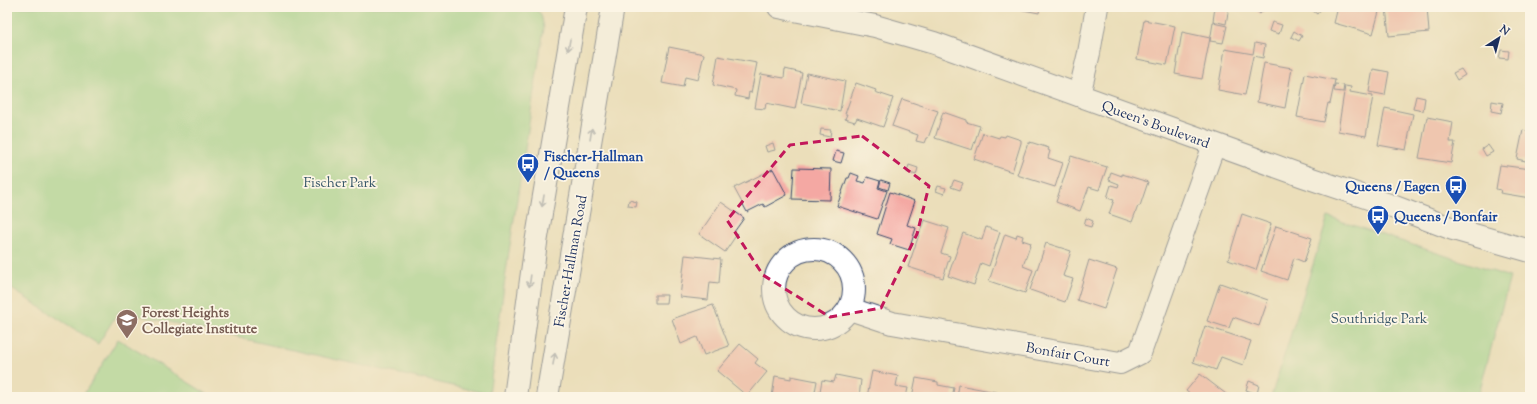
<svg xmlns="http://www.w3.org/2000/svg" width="1537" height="404" font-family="'Sorts Mill Goudy',serif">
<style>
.green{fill:#92d48c;stroke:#568275}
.building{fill:#f4a8a3}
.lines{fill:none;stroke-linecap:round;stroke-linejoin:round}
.street-casing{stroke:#3a496c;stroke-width:24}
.secondary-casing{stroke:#3a496c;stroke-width:24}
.street{stroke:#fff;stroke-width:22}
.secondary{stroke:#fff;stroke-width:22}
.oneway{stroke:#8d97ae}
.marked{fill:none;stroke:#c2185b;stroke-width:3;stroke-dasharray:8 5;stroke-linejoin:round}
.labels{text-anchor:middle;stroke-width:3.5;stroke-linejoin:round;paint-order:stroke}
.street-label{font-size:14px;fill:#1b2f5e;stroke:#fcf5e5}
.transit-label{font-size:14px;font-weight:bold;fill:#164399;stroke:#fcf5e5;text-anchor:start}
.park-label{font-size:14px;fill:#39586a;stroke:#fcf5e5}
.education-label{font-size:14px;font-weight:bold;fill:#785e54;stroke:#fcf5e5;text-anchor:start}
</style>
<rect width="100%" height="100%" fill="#fcf5e5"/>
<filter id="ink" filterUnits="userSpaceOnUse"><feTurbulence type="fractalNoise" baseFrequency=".025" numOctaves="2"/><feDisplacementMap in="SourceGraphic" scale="8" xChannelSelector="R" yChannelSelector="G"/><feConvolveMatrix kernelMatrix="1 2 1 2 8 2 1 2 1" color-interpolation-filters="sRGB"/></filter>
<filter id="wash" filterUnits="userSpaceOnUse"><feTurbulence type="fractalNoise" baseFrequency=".012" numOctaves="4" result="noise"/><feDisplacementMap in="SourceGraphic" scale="16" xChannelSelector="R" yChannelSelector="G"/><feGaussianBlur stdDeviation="0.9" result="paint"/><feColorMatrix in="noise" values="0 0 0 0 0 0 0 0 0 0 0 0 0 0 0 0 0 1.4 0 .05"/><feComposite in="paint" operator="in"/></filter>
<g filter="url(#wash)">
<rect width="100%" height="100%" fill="#ebdeba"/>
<!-- green -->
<path class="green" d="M7 7H533L541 14 544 28 509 251 489 394 119 311 98 344 7 286Z
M1328 217 1510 277 1478 397H1271Z
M118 339 212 397H82Z"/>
<g id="blocks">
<!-- building -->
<path class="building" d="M1008 7H1040L1039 13Z
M1215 7H1229L1226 24 1213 21Z
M1252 7H1266L1260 14Z
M1308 7H1323L1317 14Z
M1338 7 1380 8 1373 34 1334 23Z
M1386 7H1427L1429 32 1389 36Z
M1144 20 1175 26 1167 65 1137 59Z
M1272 22 1282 25 1279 34 1269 31Z
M1213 23 1227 26 1223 43 1210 41Z
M1294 31 1302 36 1299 41 1291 37Z
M1182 32 1210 38 1202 79 1175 74Z
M1255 43 1265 45 1263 58 1253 56 1245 95 1218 90 1225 49 1253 54Z
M669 47 704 54 698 80 685 77 683 87 662 83Z
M1501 50 1509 51 1508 59 1499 58Z
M718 56 757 63 751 93 749 92 748 99 735 96 736 90 713 85Z
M1264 63 1292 68 1285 108 1257 102Z
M785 69 802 73 795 109 766 103 765 109 755 108 761 74 784 78Z
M1373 69 1389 72 1385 95 1369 92Z
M1461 69 1465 75 1457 80 1453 73Z
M807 73 845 81 840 111 801 103Z
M1305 74 1335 80 1330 104 1328 103 1324 122 1297 117Z
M856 83 876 90 875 92 893 98 883 127 857 118 855 122 845 119 847 114H845Z
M1335 84 1344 85 1343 92 1334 91Z
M1345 86 1351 87 1350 92 1373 96 1366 136 1338 131Z
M1416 96 1425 98 1423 111 1413 109Z
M902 99 938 111 928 138H927L925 143 916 141 918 135 892 126Z
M1492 101 1503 103 1501 113 1491 111Z
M1385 108 1413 114 1406 150 1378 145Z
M943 112 966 120V122L980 126 972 150 935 138Z
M1427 117 1453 122 1450 142H1455L1451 163 1419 158Z
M821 129 831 130 830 137 820 135Z
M1523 130 1530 132V162L1517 159Z
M983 133 999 138 1000 136 1005 137 1006 135 1021 140V143L1012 172 974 159Z
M1030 142 1049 148 1048 150 1050 151 1048 158 1063 163 1055 187 1017 175 1028 143 1030 144Z
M773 143 775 150 767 152 765 146Z
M1488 145 1493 152 1486 156 1482 149Z
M836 151 844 153 841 163 833 161Z
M1071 156 1107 167 1099 190 1089 187 1080 211 1056 202Z
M909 165 918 168 916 175 907 172Z
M1500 165 1530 169V198L1500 193 1501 190 1496 189Z
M794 168 831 169 830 200 792 199Z
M773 169 787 195 765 207 763 204 747 212 734 188Z
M1111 172 1122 176V174L1148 182 1140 206H1138L1132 222 1109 214 1114 200 1107 198 1111 185 1118 187 1119 184 1109 180Z
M851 173 859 176 857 181 865 183 867 177 880 181 878 188 887 191 877 219 837 206 847 178H849Z
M881 180 890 183 888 190 879 187Z
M954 180 963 183 960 190 951 187Z
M938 186 946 188 944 194 936 191Z
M890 192 915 201 907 225 916 228 909 250 890 244 892 239 877 234Z
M629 200 637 202 636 207 628 206Z
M721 202 744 218 734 232 737 234 725 252 699 234Z
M1242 214 1271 224 1256 270 1228 260Z
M1086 218 1093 221 1091 227 1084 225Z
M924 220 949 228 941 253 950 256 943 278 908 267Z
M1276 226 1312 238 1304 262 1294 258 1287 280 1261 271Z
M986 227 1000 232 989 266 981 263 974 285 948 276 963 233 982 240Z
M1005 234 1016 238 1017 234 1023 236 1022 240 1031 243 1023 266 1033 270 1025 293 989 281Z
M1046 243 1071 251 1063 276 1073 279 1065 302 1030 290Z
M685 255 721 259 719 283 710 282 708 300 680 297Z
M1089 260 1117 269 1104 309 1077 300Z
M1220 283 1268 300 1259 326 1233 317 1229 328 1207 321Z
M655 295H667L666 303H655Z
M713 305 729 346 704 355 697 337 681 344 672 319Z
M1205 326 1251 341 1243 365 1221 357 1216 370 1193 362Z
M740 344 758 359 755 363 767 372 747 396 717 371Z
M872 371 898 376 896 386 908 388 906 397H867Z
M1200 374 1230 397H1190L1191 395 1186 391Z
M836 375 861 380 859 397H819L822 380 834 382Z
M775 376 791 379V376L817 381 814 397H772Z
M916 378 938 382V385L954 388 952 397H912Z
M1249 381 1259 385 1257 394 1246 390Z
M959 385 996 392 995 397H957Z"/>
</g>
</g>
<g filter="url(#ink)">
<use href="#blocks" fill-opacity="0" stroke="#3a496c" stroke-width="1"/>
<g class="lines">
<!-- street casing -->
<g class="street-casing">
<path id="street" d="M1079 95 1089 53 1097 7
M774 289a40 40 0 1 1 80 0a40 40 0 1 1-80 0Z
M850 309 892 323 1120 363 1140 353 1214 145"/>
</g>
<!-- secondary casing -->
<g class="secondary-casing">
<path id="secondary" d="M779 7 875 26 934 43 1303 176 1395 207 1453 229 1530 251
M515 397 536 243 576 7
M547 397 613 7"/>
</g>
<!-- street -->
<use href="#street" class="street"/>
<!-- secondary -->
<use href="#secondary" class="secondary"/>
</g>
<!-- one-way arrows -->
<defs><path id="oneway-shaft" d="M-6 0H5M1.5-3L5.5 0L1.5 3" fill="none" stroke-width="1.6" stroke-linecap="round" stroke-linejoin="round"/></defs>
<g class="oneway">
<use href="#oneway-shaft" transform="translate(569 45) rotate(100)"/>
<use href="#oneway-shaft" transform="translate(591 134) rotate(-81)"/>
<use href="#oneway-shaft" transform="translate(543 201) rotate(100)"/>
<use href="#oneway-shaft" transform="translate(530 281) rotate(98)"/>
<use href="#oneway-shaft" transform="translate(554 359) rotate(-80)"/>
</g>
</g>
<!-- marked area -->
<path d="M0 0H1537V404H0ZM862 136 929 186 917 234 881 308 830 317 763 275 727 220 790 145Z" fill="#ebdeba" fill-opacity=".55" fill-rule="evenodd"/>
<path class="marked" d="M862 136 929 186 917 234 881 308 830 317 763 275 727 220 790 145Z"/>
<!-- icons -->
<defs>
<g id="bus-pin" transform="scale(1.15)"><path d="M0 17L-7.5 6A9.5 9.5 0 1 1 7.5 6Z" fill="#1a4fb4" stroke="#fcf5e5"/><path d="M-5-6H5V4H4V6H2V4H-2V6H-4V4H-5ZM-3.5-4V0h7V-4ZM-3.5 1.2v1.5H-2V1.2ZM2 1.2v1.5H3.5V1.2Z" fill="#fff"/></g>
<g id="school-pin" transform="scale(1.15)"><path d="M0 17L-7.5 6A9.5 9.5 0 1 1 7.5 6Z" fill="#8d6e63" stroke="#fcf5e5"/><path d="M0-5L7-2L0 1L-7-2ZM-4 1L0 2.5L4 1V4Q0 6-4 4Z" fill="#fff"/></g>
</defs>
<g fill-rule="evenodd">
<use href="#bus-pin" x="528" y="164"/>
<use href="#bus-pin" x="1456" y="186"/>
<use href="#bus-pin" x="1378" y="216"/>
<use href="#school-pin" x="127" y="320"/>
</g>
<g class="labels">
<!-- street labels -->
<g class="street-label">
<text transform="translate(1156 124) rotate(20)" y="5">Queen's Boulevard</text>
<text transform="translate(570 261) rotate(-80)" y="5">Fischer-Hallman Road</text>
<text transform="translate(1068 354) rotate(10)" y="5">Bonfair Court</text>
</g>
<!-- transit labels -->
<g class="transit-label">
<text x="544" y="161">Fischer-Hallman<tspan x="544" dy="16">/ Queens</tspan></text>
<text x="1440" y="191" text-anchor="end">Queens / Eagen</text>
<text x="1394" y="221">Queens / Bonfair</text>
</g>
<!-- park labels -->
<g class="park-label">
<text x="340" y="187">Fischer Park</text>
<text x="1379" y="323">Southridge Park</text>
</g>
<!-- education labels -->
<g class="education-label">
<text x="142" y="317">Forest Heights<tspan x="142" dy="16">Collegiate Institute</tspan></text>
</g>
</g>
<!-- margin -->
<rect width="1537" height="404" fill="none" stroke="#fcf5e5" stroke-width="24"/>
<!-- north arrow -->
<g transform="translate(1499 38) rotate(36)" stroke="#fcf5e5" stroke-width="3" paint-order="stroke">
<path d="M0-3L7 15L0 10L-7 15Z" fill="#1b2f5e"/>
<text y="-6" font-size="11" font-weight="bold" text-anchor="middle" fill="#1b2f5e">N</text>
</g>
</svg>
